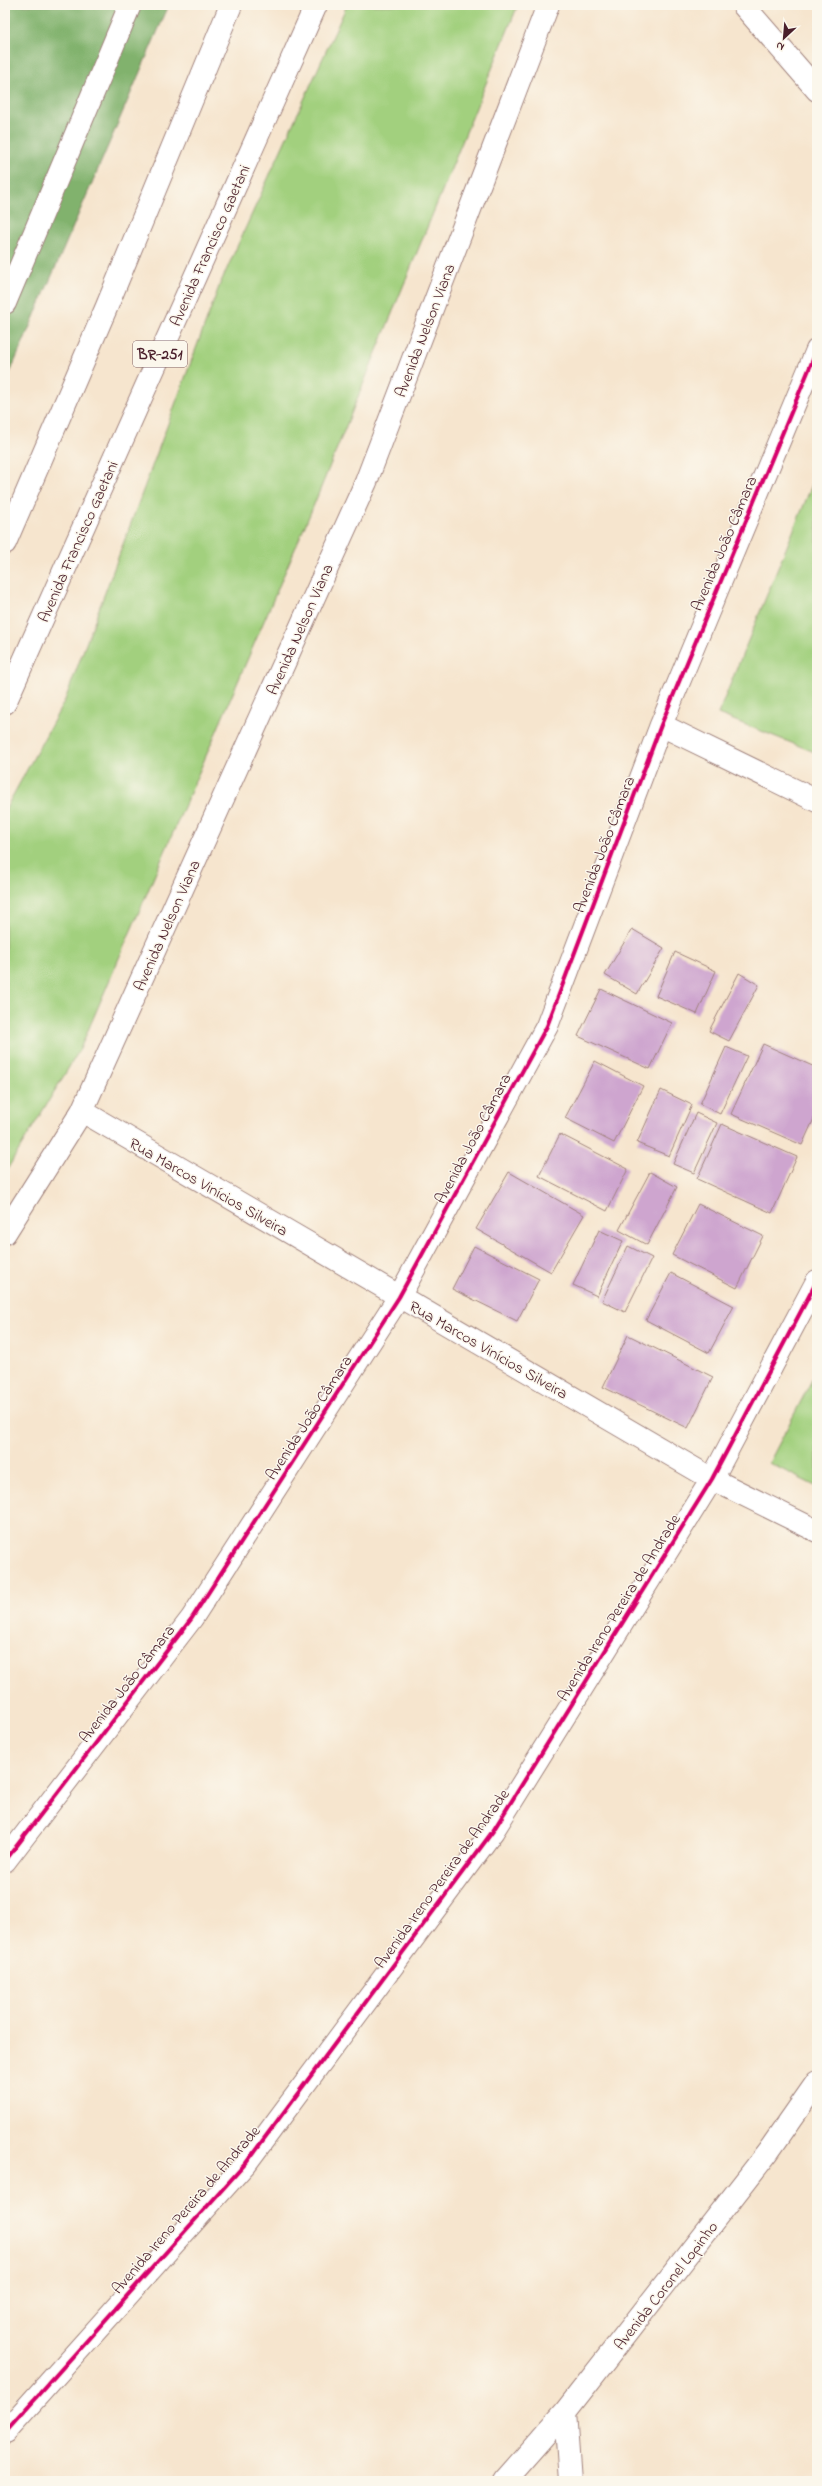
<svg xmlns="http://www.w3.org/2000/svg" width="822" height="2486" font-family="'Indie Flower',sans-serif">
<style>
.green{fill:#a2d07e;stroke:#767854}
.forest{fill:#81b26d;stroke:#66684c}
.building{fill:#cea5cf}
.lines{fill:none;stroke-linecap:round;stroke-linejoin:round}
.minor-casing{stroke:#a0827c;stroke-width:24}
.tertiary-casing{stroke:#a0827c;stroke-width:24}
.primary-casing{stroke:#a0827c;stroke-width:24}
.minor{stroke:#fff;stroke-width:22}
.tertiary{stroke:#fff;stroke-width:22}
.primary{stroke:#fff;stroke-width:22}
.cycleway-casing{stroke:#fbf7ec;stroke-width:6}
.cycleway{stroke:#d6006c;stroke-width:4}
.labels{text-anchor:middle;stroke-width:3;stroke-linejoin:round;paint-order:stroke}
.shield{fill:#fbf7ec;stroke:#7f6065;stroke-width:1}
.shield-label{font-size:15px;font-weight:bold;fill:#4a1f2b}
.street-label{font-size:16px;fill:#4a1f2b;stroke:#fbf7ec}
</style>
<rect width="100%" height="100%" fill="#fbf7ec"/>
<filter id="ink" filterUnits="userSpaceOnUse"><feTurbulence type="fractalNoise" baseFrequency=".025" numOctaves="2"/><feDisplacementMap in="SourceGraphic" scale="8" xChannelSelector="R" yChannelSelector="G"/><feConvolveMatrix kernelMatrix="1 2 1 2 8 2 1 2 1" color-interpolation-filters="sRGB"/></filter>
<filter id="wash" filterUnits="userSpaceOnUse"><feTurbulence type="fractalNoise" baseFrequency=".012" numOctaves="4" result="noise"/><feDisplacementMap in="SourceGraphic" scale="16" xChannelSelector="R" yChannelSelector="G"/><feGaussianBlur stdDeviation="0.9" result="paint"/><feColorMatrix in="noise" values="0 0 0 0 0 0 0 0 0 0 0 0 0 0 0 0 0 1.4 0 .05"/><feComposite in="paint" operator="in"/></filter>
<g filter="url(#wash)">
<rect width="100%" height="100%" fill="#f6e5ce"/>
<!-- green -->
<path class="green" d="M347 5H518L313 507 80 1049 5 1173V810L65 700 220 284Z
M817 473V753L718 714Z
M817 1370V1487L769 1463Z"/>
<!-- forest -->
<path class="forest" d="M5 5H169L5 384Z"/>
<g id="blocks">
<!-- building -->
<path class="building" d="M632 929 664 948 637 994 605 975Z
M675 952 716 971 697 1014 656 996Z
M739 973 759 985 729 1041 709 1031Z
M601 989 672 1023 650 1069 578 1036Z
M763 1044 817 1068V1112L802 1145 731 1114Z
M726 1047 747 1056 720 1114 700 1104Z
M595 1061 643 1086 614 1143 565 1118Z
M661 1090 692 1105 669 1156 637 1143Z
M696 1113 717 1123 694 1173 673 1164Z
M722 1124 797 1157 772 1213 697 1179Z
M560 1134 628 1169 607 1211 539 1176Z
M509 1172 584 1215 551 1272 476 1229Z
M650 1172 677 1187 647 1245 619 1230Z
M698 1204 763 1236 737 1288 672 1255Z
M599 1230 623 1241 597 1296 573 1285Z
M474 1246 539 1279 517 1321 452 1289Z
M628 1246 652 1258 625 1312 602 1301Z
M671 1273 734 1306 709 1353 646 1320Z
M628 1335 713 1377 688 1428 603 1387Z"/>
</g>
</g>
<g filter="url(#ink)">
<use href="#blocks" fill-opacity="0" stroke="#a0827c" stroke-width="1"/>
<g class="lines">
<!-- minor casing -->
<g class="minor-casing">
<path id="minor" d="M5 303 130 5
M661 725 817 801
M82 1111 712 1479 817 1531
M5 1233 82 1111 366 482 548 5
M5 1861 192 1618 399 1297 547 1026 661 725 817 350
M565 2412 570 2481
M5 2432 246 2163 493 1831 712 1479 817 1281
M504 2481 565 2412 768 2152 817 2082"/>
</g>
<!-- tertiary casing -->
<g class="tertiary-casing">
<path id="tertiary" d="M743 5 817 90"/>
</g>
<!-- primary casing -->
<g class="primary-casing">
<path id="primary" d="M5 543 107 306 231 5
M5 703 316 5"/>
</g>
<!-- minor -->
<use href="#minor" class="minor"/>
<!-- tertiary -->
<use href="#tertiary" class="tertiary"/>
<!-- primary -->
<use href="#primary" class="primary"/>
<!-- cycleway casing -->
<g class="cycleway-casing">
<path id="cycleway" d="M5 1861 192 1618 399 1297 547 1026 661 725 817 350
M5 2432 246 2163 493 1831 712 1479 817 1281"/>
</g>
<!-- cycleway -->
<use href="#cycleway" class="cycleway"/>
</g>
</g>
<g class="labels">
<!-- shield labels -->
<rect class="shield" x="133" y="341" width="54" height="26" rx="3"/>
<g class="shield-label">
<text x="160" y="359">BR-251</text>
</g>
<!-- street labels -->
<g class="street-label">
<text transform="translate(209 245) rotate(-66)" y="6">Avenida Francisco Gaetani</text>
<text transform="translate(424 330) rotate(-69)" y="6">Avenida Nelson Viana</text>
<text transform="translate(77 541) rotate(-66)" y="6">Avenida Francisco Gaetani</text>
<text transform="translate(723 543) rotate(-67)" y="6">Avenida João Câmara</text>
<text transform="translate(299 629) rotate(-66)" y="6">Avenida Nelson Viana</text>
<text transform="translate(603 844) rotate(-69)" y="6">Avenida João Câmara</text>
<text transform="translate(166 925) rotate(-66)" y="6">Avenida Nelson Viana</text>
<text transform="translate(472 1138) rotate(-62)" y="6">Avenida João Câmara</text>
<text transform="translate(209 1186) rotate(30)" y="6">Rua Marcos Vinícios Silveira</text>
<text transform="translate(489 1349) rotate(30)" y="6">Rua Marcos Vinícios Silveira</text>
<text transform="translate(308 1417) rotate(-57)" y="6">Avenida João Câmara</text>
<text transform="translate(618 1607) rotate(-58)" y="6">Avenida Ireno Pereira de Andrade</text>
<text transform="translate(126 1683) rotate(-52)" y="6">Avenida João Câmara</text>
<text transform="translate(441 1878) rotate(-54)" y="6">Avenida Ireno Pereira de Andrade</text>
<text transform="translate(185 2209) rotate(-49)" y="6">Avenida Ireno Pereira de Andrade</text>
<text transform="translate(665 2285) rotate(-52)" y="6">Avenida Coronel Lopinho</text>
</g>
</g>
<!-- margin -->
<rect width="822" height="2486" fill="none" stroke="#fbf7ec" stroke-width="20"/>
<!-- north arrow -->
<g transform="translate(784 38) rotate(206)" stroke="#fbf7ec" stroke-width="3" paint-order="stroke">
<path d="M0-3L7 15L0 10L-7 15Z" fill="#4a1f2b"/>
<text y="-6" font-size="11" font-weight="bold" text-anchor="middle" fill="#4a1f2b">N</text>
</g>
</svg>
